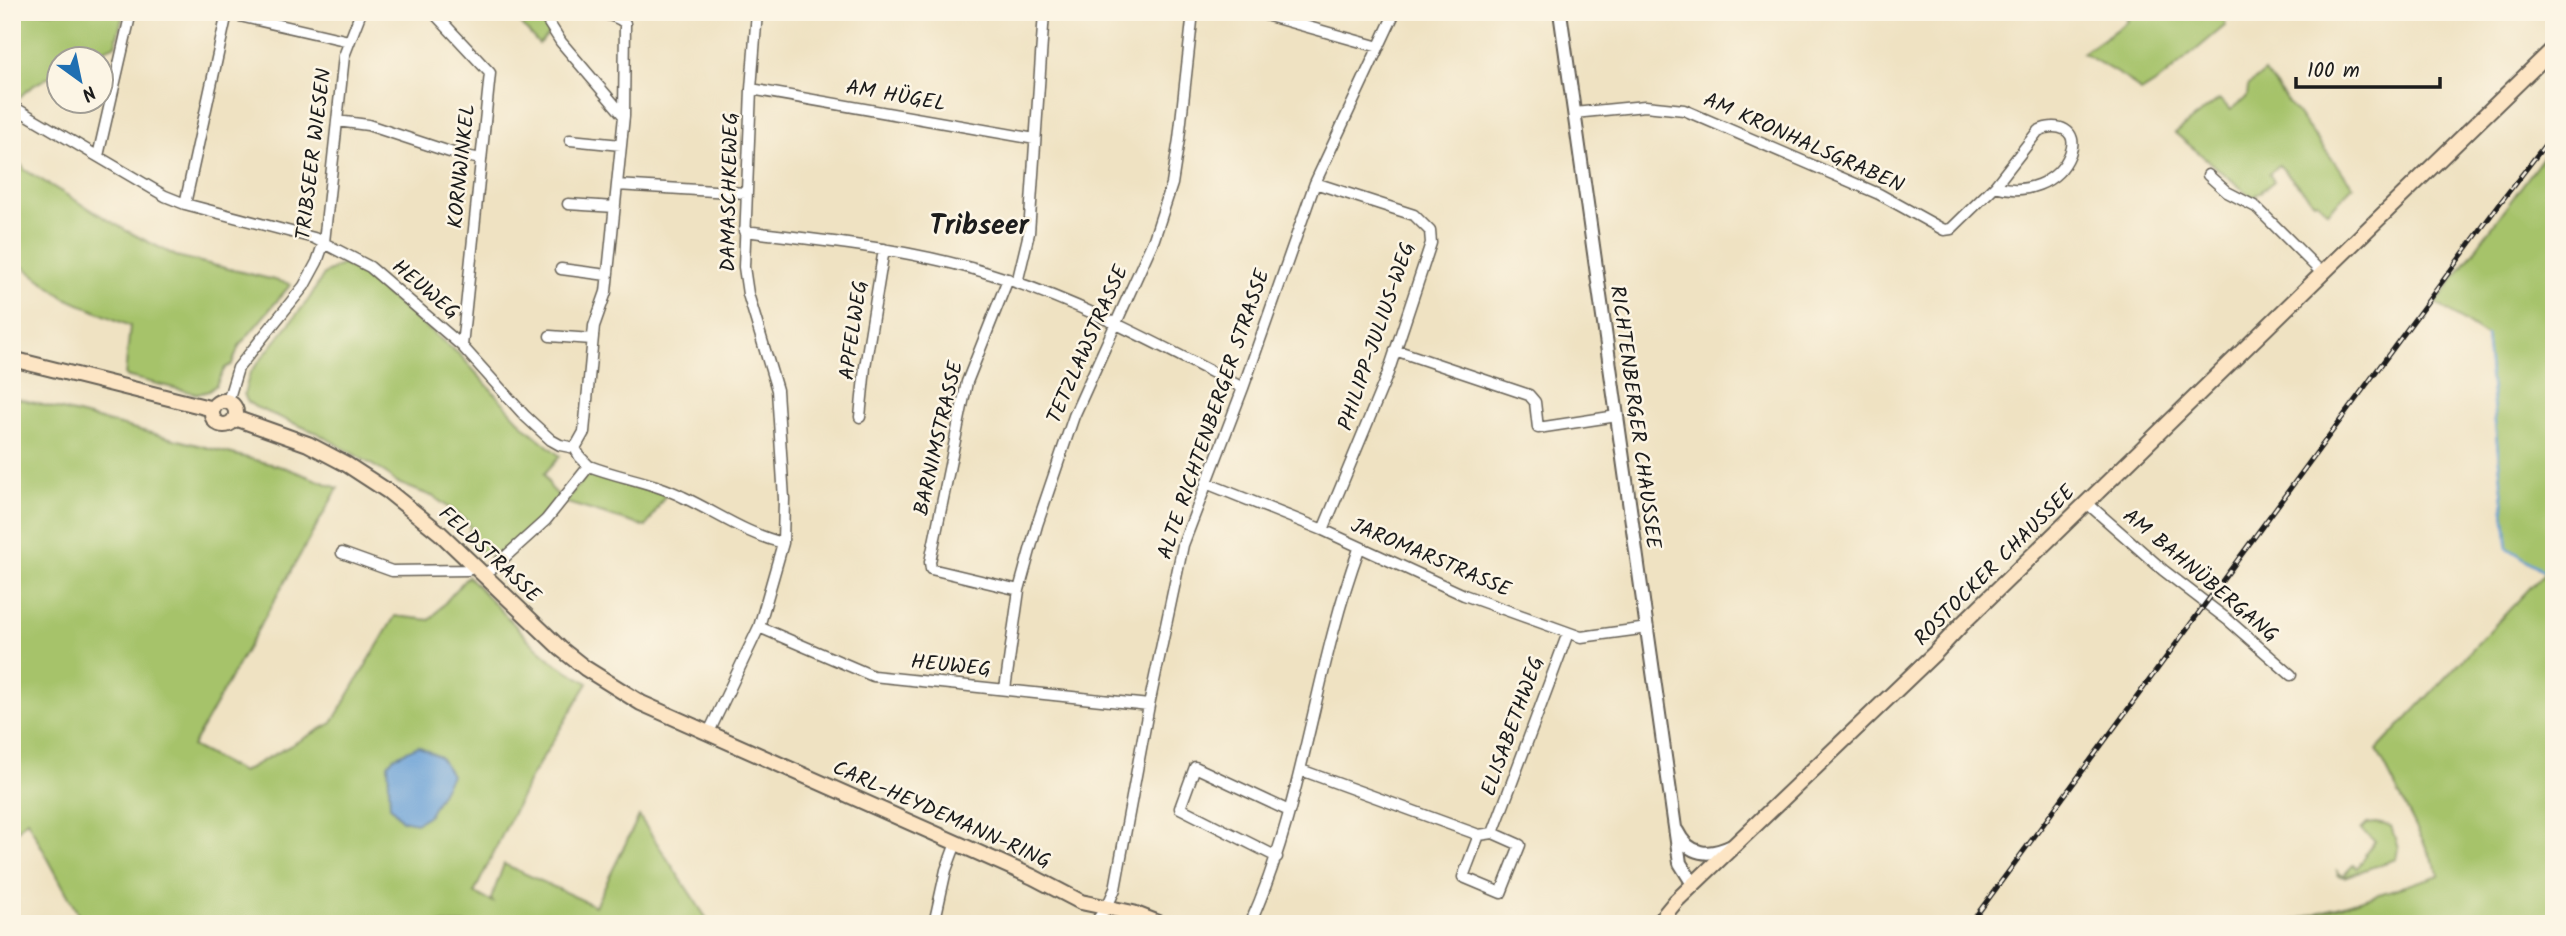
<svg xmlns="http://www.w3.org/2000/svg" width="2566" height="936" font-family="Kalam,sans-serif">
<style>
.green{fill:#a6c36a;stroke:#617043;stroke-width:2}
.water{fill:#69a0d7;stroke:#425e7a;stroke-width:2}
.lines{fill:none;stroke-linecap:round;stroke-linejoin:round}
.stream{stroke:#69a0d7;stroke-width:2.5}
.minor-casing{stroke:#666156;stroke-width:13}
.tertiary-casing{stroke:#666156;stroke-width:16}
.secondary-casing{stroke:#666156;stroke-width:18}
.minor{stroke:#fff;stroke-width:10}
.tertiary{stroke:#fff;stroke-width:12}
.secondary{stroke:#fde5c4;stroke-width:14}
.rail-casing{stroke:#1c1c1c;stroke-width:5}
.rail{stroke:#fcf5e5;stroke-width:2.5;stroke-dasharray:8;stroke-linecap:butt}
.labels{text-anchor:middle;stroke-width:5;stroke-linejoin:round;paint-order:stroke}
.street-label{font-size:21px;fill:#1c1c1c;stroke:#fcf5e5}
.district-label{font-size:28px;font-weight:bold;fill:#1c1c1c;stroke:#fcf5e5}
</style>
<rect width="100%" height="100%" fill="#fcf5e5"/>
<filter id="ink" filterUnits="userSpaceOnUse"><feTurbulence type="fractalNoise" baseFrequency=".0143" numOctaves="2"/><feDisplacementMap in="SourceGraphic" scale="14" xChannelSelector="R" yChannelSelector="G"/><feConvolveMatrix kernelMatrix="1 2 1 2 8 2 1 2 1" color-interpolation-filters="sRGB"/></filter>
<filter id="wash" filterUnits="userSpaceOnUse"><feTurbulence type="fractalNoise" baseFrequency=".00686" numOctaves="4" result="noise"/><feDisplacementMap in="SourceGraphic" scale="28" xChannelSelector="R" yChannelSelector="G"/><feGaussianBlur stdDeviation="1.57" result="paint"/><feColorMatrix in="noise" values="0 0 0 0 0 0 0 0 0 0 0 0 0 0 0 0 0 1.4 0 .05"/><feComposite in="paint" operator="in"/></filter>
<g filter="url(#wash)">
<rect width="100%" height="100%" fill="#efe2c2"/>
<!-- green -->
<path class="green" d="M12 12H124L115 45 85 59 60 60 59 72C41 81 20 90 12 110Z
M510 12H532L550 32 539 44Z
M2125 12H2222L2226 25 2160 80 2141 92 2130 81 2083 53 2128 21Z
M2265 72 2353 186 2328 212 2317 201 2314 202 2279 165 2269 174 2274 181 2253 198 2175 133 2219 99 2231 110 2247 97 2248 86Z
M2554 142V924H2283L2440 875 2377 750 2545 572 2508 548 2486 336 2436 303Z
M12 153 25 170 127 231 176 256 291 284 239 346 232 364 225 368 216 385 209 391 198 394 125 376 130 326 65 298 22 266 12 278Z
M343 264 363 276 460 355 525 427 560 456 544 474 551 488 560 497 521 538 497 558 476 549 468 536 470 527 467 521 434 497 395 482 386 473 317 433 255 407 247 401 244 394 250 373 309 299 324 274Z
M12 397 286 468 338 488 192 746 242 772 332 723 395 616 430 620 468 576 532 643 555 663 588 683 529 780 474 893 493 902 491 899 504 864 595 906 639 816 709 922 708 924H79L78 914 27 820 12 836Z
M593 472 619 482 666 494 646 527 564 502 588 474Z
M2376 823 2391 826 2398 848 2396 859 2344 877 2338 875 2337 871 2343 876 2353 865 2357 868 2366 856 2365 854 2375 841 2361 830 2367 824Z"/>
<!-- water -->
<path class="water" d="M418 746 440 757 451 775 429 815 416 823 402 820 390 806 388 764 394 757Z"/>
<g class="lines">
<!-- stream -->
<path class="stream" d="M2486 336 2508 548 2554 577"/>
</g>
</g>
<g filter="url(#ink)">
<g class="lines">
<!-- minor casing -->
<g class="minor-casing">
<path id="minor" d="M222 12 349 41
M433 12 490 73 462 346
M542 12 561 42 624 116 606 292 594 326 584 432 575 448
M569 12C586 12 611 11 625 23L624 116
M1255 12 1379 47
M547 17 563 12
M751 89 1035 139
M12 106 165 196 185 204 314 238 370 267 462 346 525 416 551 440 560 445 575 448 580 457 589 466C620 478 654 482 683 497 717 513 746 534 783 543
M1574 113 1645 106 1684 110 1879 194 1944 230 1951 229 1995 186 2038 131C2057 121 2080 130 2070 154 2058 184 2024 195 1995 186
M337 121 368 125 456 154 481 159
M570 140 621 145
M98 156 131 12
M2208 175 2227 192 2256 207 2322 273
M1315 183 1414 215 1430 231 1431 243 1388 373 1323 530
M617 185 746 193
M185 204 227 13
M568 204 615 207
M744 231C827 241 911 249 991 274 1079 301 1161 346 1243 388
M561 269 607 275
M1008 279 967 382 930 562 931 569 1019 590
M1017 283 1029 233 1044 12
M550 336 592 339
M1395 350 1529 395 1535 402 1538 428 1617 416
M228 401 238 368 304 286 317 262 324 242 344 56 361 12
M860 417 865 367 884 249
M1206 483 1323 530 1464 595 1581 637 1648 628
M2087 503 2163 570 2228 620 2291 675
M342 553 392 571 468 570 474 564
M485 575 546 520 589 466
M759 627 873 676 1149 705
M1005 689 1019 590 1037 525 1074 416 1154 239 1172 184 1179 139 1193 12
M709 732 759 627 783 543 784 499 777 390 748 294 744 267 751 89 757 12
M1301 770 1479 835 1493 833 1568 633
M1479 835 1463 877 1501 893 1520 845 1493 833
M1277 857 1180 808 1195 767 1289 811
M934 924 946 870 956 843
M1094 924 1107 907 1115 889 1149 705 1183 545 1243 388 1315 183 1395 12
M1250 924C1304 804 1314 671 1359 549"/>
</g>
<!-- tertiary casing -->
<g class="tertiary-casing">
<path id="tertiary" d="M1560 12 1680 863 1693 884
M1677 831C1689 856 1709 857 1732 846"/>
</g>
<!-- secondary casing -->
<g class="secondary-casing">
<path id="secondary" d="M12 359 213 409
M212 413a12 12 0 1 1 24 0a12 12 0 1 1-24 0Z
M235 418 308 444 346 464 389 492 440 533 561 649 585 668 641 703 1033 877 1081 902 1133 913 1161 924
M1657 924 1676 901 1935 653 1963 623 2554 48"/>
</g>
<!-- minor -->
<use href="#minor" class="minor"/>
<!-- tertiary -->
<use href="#tertiary" class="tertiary"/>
<!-- secondary -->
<use href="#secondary" class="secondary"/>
<!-- rail casing -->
<g class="rail-casing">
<path id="rail" d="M1970 924 2500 203 2554 133"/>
</g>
<!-- rail -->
<use href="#rail" class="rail"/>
</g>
</g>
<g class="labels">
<!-- street labels -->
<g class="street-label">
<text transform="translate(896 95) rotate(10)" y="7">AM HÜGEL</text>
<text transform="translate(1804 142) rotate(24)" y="7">AM KRONHALSGRABEN</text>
<text transform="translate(313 154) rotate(-83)" y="7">TRIBSEER WIESEN</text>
<text transform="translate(461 166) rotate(-84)" y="7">KORNWINKEL</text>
<text transform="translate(729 192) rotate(-89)" y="7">DAMASCHKEWEG</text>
<text transform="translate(426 289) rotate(40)" y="7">HEUWEG</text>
<text transform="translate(853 330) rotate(-82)" y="7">APFELWEG</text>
<text transform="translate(1376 336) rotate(-71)" y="7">PHILIPP-JULIUS-WEG</text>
<text transform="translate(1087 344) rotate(-66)" y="7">TETZLAWSTRASSE</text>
<text transform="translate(1213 414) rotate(-71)" y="7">ALTE RICHTENBERGER STRASSE</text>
<text transform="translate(1636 417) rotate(82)" y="7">RICHTENBERGER CHAUSSEE</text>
<text transform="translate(938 438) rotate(-77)" y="7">BARNIMSTRASSE</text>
<text transform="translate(490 554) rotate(43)" y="7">FELDSTRASSE</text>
<text transform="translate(1431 557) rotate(23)" y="7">JAROMARSTRASSE</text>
<text transform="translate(1994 565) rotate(-45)" y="7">ROSTOCKER CHAUSSEE</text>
<text transform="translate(2201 575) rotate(40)" y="7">AM BAHNÜBERGANG</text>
<text transform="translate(951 665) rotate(6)" y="7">HEUWEG</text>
<text transform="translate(1512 726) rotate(-70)" y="7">ELISABETHWEG</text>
<text transform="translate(942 814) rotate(24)" y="7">CARL-HEYDEMANN-RING</text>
</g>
<!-- district labels -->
<g class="district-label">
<text x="979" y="234">Tribseer</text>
</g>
</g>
<!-- margin -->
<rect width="2566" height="936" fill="none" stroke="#fcf5e5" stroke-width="42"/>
<!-- north arrow -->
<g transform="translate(80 80) rotate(147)"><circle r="33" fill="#fcf5e5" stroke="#a29e95" stroke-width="2"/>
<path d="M0-5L12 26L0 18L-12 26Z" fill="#1f6fb2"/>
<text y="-10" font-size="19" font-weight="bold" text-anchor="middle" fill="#1c1c1c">N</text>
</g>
<!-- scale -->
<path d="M2296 77v10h144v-10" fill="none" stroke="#1c1c1c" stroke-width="3.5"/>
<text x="2307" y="77" font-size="21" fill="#1c1c1c" stroke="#fcf5e5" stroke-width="5" paint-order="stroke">100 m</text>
</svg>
